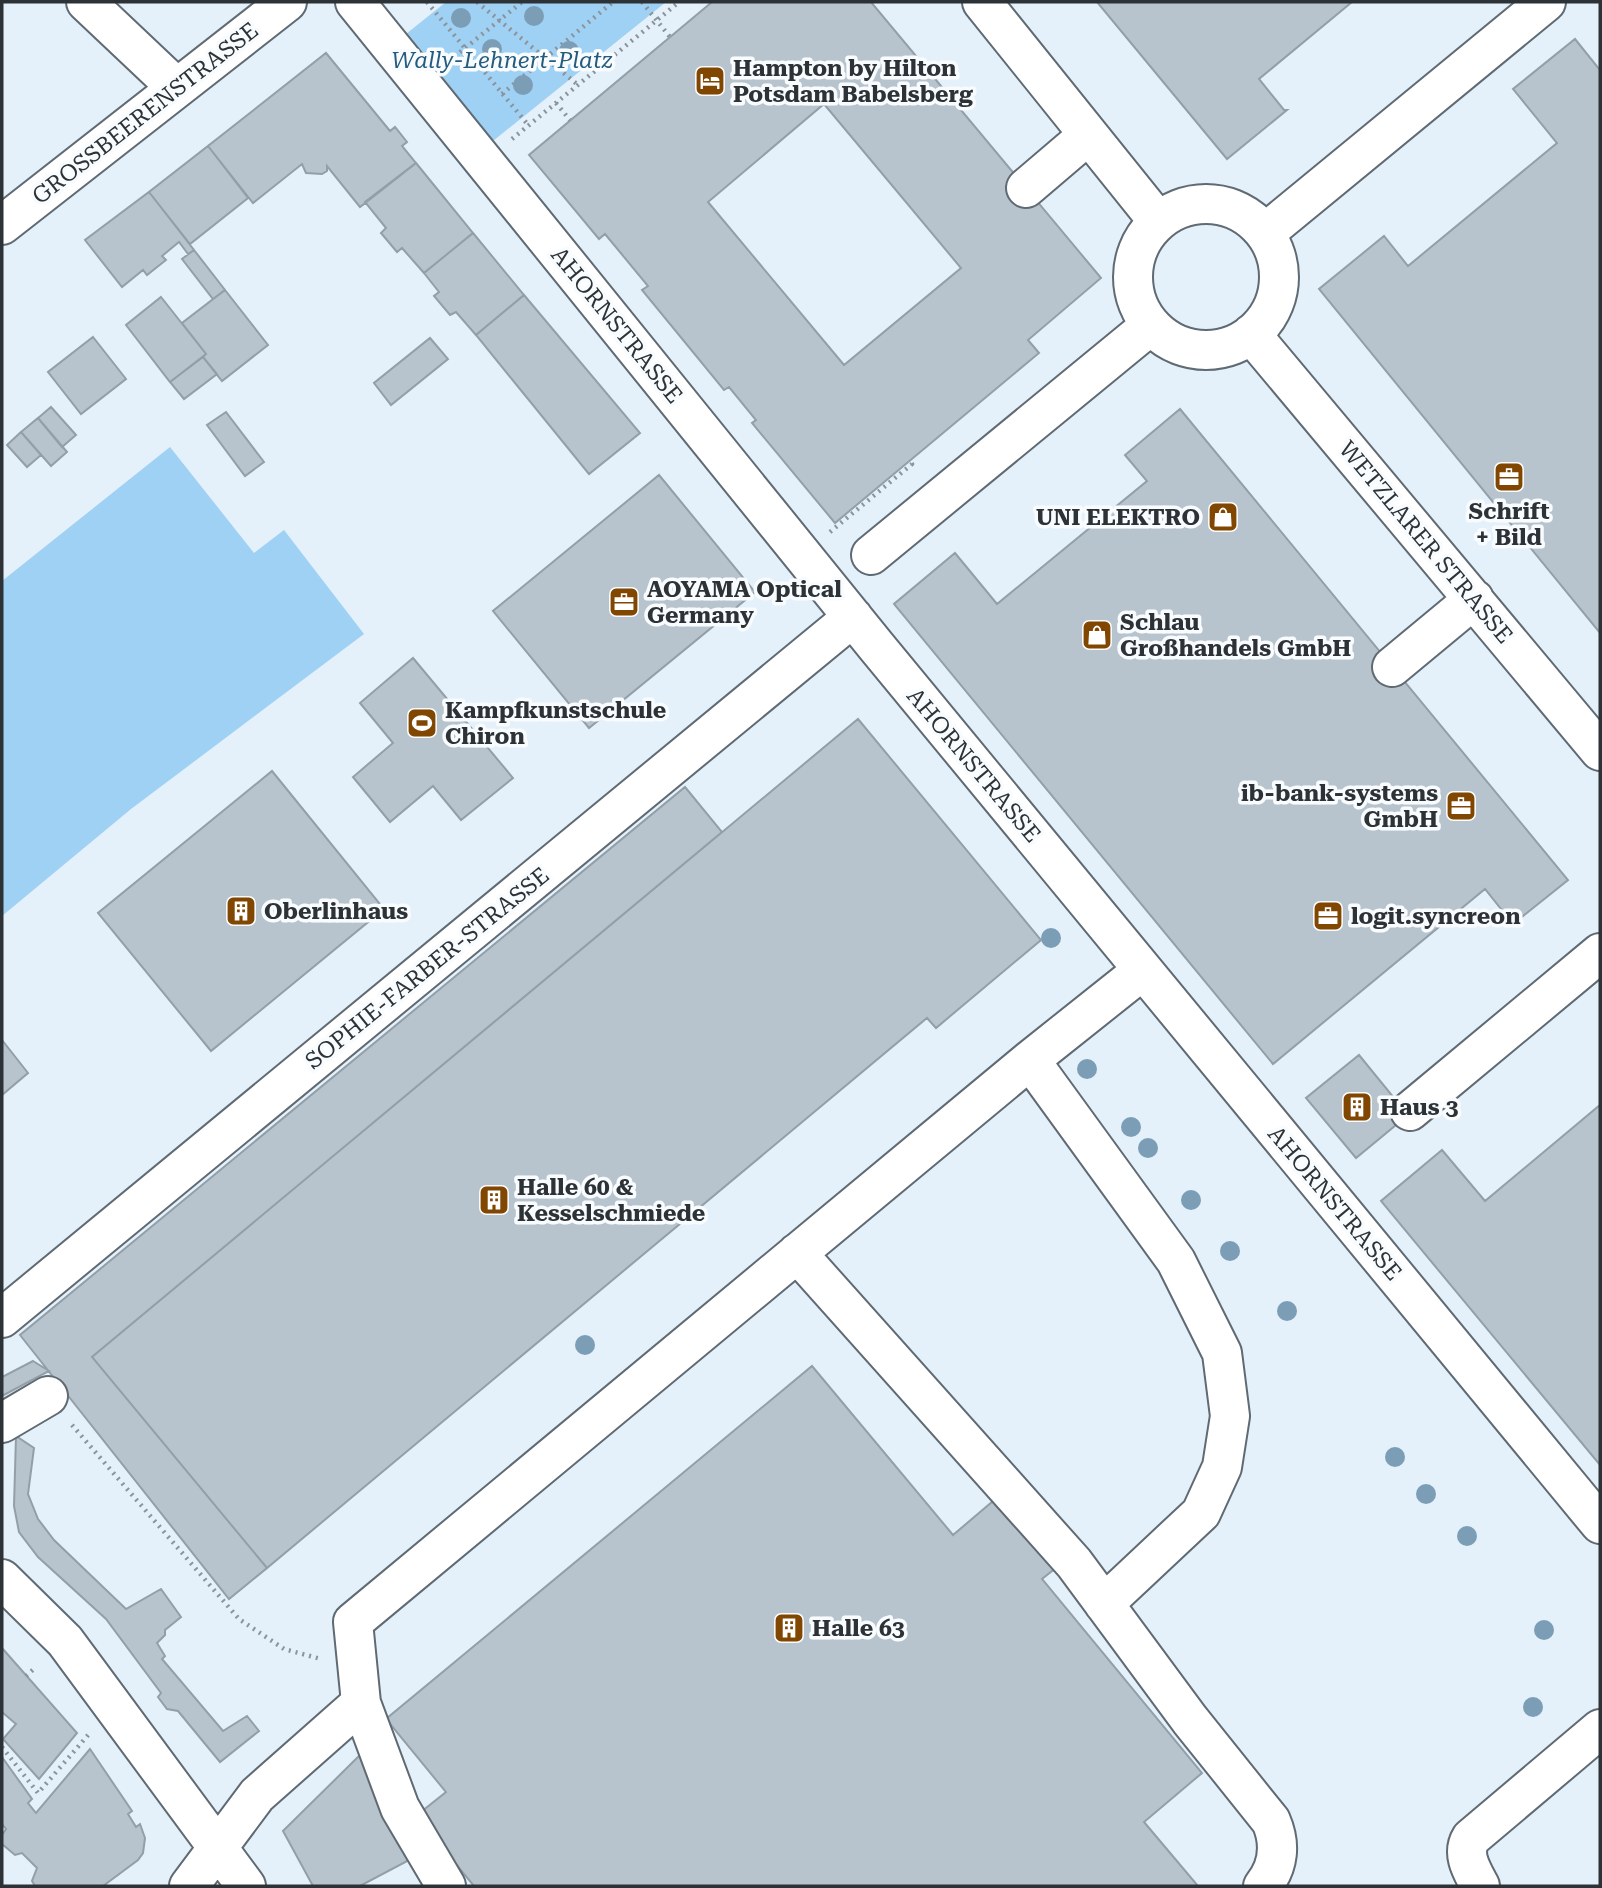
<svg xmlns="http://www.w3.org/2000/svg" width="1602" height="1888" font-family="'Roboto Serif',serif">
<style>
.green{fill:#9fd1f4}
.building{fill:#b8c4cd;stroke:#939fa8;stroke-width:2;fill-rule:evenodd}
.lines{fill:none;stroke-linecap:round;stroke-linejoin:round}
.minor-casing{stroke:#5f6a72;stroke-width:42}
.path{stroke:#8b949b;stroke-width:4.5;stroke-dasharray:2 5;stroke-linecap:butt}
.minor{stroke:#fff;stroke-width:38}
.tree{fill:#7b9eb6}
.labels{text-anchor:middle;stroke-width:7;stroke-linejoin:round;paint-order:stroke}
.park-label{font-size:23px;font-style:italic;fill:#255b7e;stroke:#f9fcfe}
.poi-label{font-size:23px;font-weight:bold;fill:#2d3236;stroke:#f9fcfe;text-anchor:start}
.street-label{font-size:23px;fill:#2d3236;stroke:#f9fcfe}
</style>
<rect width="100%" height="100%" fill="#e4f0fa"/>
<!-- green -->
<path class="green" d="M446 2H666L493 141 406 34Z
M170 447 254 553 284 530 364 634 131 809 2 916V581Z"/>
<!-- building -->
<path class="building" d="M712 2H871L1101 278 1028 340 1039 353 835 523 752 423 756 420 729 387 724 390 642 290 648 286 605 234 599 239 529 155ZM824 104 961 268 844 365 708 202Z
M1097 2H1352L1259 79 1284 110H1287L1227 159Z
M1575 39 1600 70V633L1319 289 1384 236 1408 266 1557 143 1513 89Z
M326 53 390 131 395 127 407 142 402 146 416 163 360 207 327 166V171L322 174 306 173 302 164 253 203 208 146Z
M208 146 248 198 190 244 149 192Z
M416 163 473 233 424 273 402 248 397 252 381 233 386 228 365 202Z
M149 192 194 250 188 254 179 242 162 256 166 260 147 275 143 270 122 287 85 240Z
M473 233 524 295 476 335 456 312 450 315 434 296 439 292 424 273Z
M194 250 225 290 213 299 182 259Z
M225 290 268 345 222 381 203 357 206 354 182 323Z
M524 295 640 433 589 474 476 335Z
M161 297 206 354 170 382 126 325Z
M93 337 126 379 81 414 48 372Z
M430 338 448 359 391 405 374 383Z
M203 357 217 374 184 399 170 382Z
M51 407 76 435 62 447 38 418Z
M1180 409 1568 880 1513 924 1485 889 1273 1064 894 604 955 553 997 604 1147 481 1125 455Z
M226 412 264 462 245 476 207 425Z
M38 418 67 452 51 466 21 432Z
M21 432 41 455 27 467 7 445Z
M659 475 755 592 589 728 493 611Z
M413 658 513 778 461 820 433 786 390 822 353 777 393 743 360 703Z
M858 719 1041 940 936 1028 927 1018 267 1568 92 1357Z
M272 771 384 909 211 1051 98 913Z
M685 787 722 832 92 1357 267 1568 229 1599 20 1335Z
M2 1040 28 1073 2 1095Z
M1359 1055 1408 1115 1356 1158 1306 1098Z
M1600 1105V1465L1381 1201 1442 1150 1485 1201Z
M33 1361 49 1371 2 1396V1377Z
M812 1366 953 1535 999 1496 1057 1567 1042 1579 1202 1773 1144 1822 1198 1886H474L416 1816 446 1792 386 1719Z
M16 1436 34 1448 28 1494 38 1519 54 1540 126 1609 161 1589 181 1617 165 1630V1635L157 1643 165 1656 162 1659 223 1731 247 1716 259 1731 220 1762 178 1711 167 1709 158 1697 161 1693 106 1619 38 1557 19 1532 14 1506Z
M2 1648 77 1733 39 1779 3 1739 16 1724 2 1712Z
M90 1749 132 1811 128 1814 136 1827 140 1824 145 1838 143 1853 138 1860 103 1886H35L32 1881 37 1868 22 1853 15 1855 2 1844V1835L6 1829 2 1824V1757L32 1799 28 1803 36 1813Z
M362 1753 411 1859 360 1886H313L283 1831Z"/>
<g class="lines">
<!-- minor casing -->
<g class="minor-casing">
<path id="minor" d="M86 2 177 88
M355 2 876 646 1600 1524
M982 2 1158 221
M1026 188 1087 136
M1133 277a73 73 0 1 1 146 0a73 73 0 1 1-146 0Z
M2 225 287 2
M1265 233 1546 2
M1251 334 1600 751
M871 555 1151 325
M1392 667 1474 599
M1030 1060 1176 1261 1222 1353 1230 1416 1222 1467 1201 1513 1104 1604
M1410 1111 1600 953
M797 1253 1074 1563 1190 1720 1271 1821C1281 1844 1279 1866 1263 1886
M2 1318 853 617
M2 1423 48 1396
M2 1579 65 1641 246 1886
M189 1886 257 1795 361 1703
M446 1886 400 1808 361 1703 353 1622 1030 1060 1143 970
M1480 1886C1472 1871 1461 1854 1471 1838L1600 1729"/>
</g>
<!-- path -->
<path class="path" d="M427 2 529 126
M477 2 578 85
M642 2 670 37
M449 61 522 2
M502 94 613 2
M556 103 570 120
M512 139 679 2
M830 532 912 464 909 461
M72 1425 239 1619 284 1649 321 1659
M26 1676 36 1667
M2 1747 38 1793 89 1734"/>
<!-- minor -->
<use href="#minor" class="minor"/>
</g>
<!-- trees -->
<g class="tree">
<circle cx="534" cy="16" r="10"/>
<circle cx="461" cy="18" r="10"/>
<circle cx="492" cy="49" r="10"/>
<circle cx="569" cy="51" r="10"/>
<circle cx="523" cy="85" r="10"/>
<circle cx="1051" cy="938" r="10"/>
<circle cx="1087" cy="1069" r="10"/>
<circle cx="1131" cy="1127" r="10"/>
<circle cx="1148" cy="1148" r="10"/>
<circle cx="1191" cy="1200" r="10"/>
<circle cx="1230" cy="1251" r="10"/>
<circle cx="1287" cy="1311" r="10"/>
<circle cx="585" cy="1345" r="10"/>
<circle cx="1395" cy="1457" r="10"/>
<circle cx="1426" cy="1494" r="10"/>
<circle cx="1467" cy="1536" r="10"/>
<circle cx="1544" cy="1630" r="10"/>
<circle cx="1533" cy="1707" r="10"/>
</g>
<!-- icons -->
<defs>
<g id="hotel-square" transform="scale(1.575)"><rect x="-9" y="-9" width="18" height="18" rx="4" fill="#814600" stroke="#f9fcfe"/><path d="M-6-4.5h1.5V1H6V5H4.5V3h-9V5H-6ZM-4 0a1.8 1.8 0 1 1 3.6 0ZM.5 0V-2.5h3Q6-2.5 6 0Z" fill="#fff"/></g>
<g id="office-square" transform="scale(1.575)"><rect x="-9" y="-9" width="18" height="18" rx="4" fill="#814600" stroke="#f9fcfe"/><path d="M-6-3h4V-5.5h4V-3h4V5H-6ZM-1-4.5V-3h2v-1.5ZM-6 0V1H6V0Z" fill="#fff"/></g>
<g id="shop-square" transform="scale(1.575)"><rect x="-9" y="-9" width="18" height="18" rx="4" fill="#814600" stroke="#f9fcfe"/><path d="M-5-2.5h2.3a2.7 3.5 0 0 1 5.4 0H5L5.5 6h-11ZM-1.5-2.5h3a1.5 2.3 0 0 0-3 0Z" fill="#fff"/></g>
<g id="stadium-square" transform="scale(1.575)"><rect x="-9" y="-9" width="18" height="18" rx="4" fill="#814600" stroke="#f9fcfe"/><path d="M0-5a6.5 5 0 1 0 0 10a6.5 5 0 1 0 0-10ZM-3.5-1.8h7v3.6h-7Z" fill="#fff"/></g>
<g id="building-square" transform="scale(1.575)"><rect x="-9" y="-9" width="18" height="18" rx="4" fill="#814600" stroke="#f9fcfe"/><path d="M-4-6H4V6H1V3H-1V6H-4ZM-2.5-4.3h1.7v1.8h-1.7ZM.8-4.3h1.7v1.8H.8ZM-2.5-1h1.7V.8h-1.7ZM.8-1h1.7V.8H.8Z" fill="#fff"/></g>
</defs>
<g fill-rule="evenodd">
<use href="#hotel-square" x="710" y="81"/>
<use href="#office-square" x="1509" y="477"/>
<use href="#shop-square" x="1223" y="517"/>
<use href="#office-square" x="624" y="602"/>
<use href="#shop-square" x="1097" y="635"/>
<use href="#stadium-square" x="422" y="723"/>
<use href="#office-square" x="1461" y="806"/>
<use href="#building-square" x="241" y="911"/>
<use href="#office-square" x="1328" y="916"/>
<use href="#building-square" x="1357" y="1107"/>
<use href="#building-square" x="494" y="1200"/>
<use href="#building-square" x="789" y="1628"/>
</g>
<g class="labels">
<!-- park labels -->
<g class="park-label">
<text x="502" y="68">Wally-Lehnert-Platz</text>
</g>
<!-- poi labels -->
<g class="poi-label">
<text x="733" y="76">Hampton by Hilton<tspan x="733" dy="26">Potsdam Babelsberg</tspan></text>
<text x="1509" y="519" text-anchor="middle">Schrift<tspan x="1509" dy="26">+ Bild</tspan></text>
<text x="1200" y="525" text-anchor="end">UNI ELEKTRO</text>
<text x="647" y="597">AOYAMA Optical<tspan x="647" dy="26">Germany</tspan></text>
<text x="1120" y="630">Schlau<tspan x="1120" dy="26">Großhandels GmbH</tspan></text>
<text x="445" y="718">Kampfkunstschule<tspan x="445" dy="26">Chiron</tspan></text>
<text x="1438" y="801" text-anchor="end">ib-bank-systems<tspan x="1438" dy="26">GmbH</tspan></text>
<text x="264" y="919">Oberlinhaus</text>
<text x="1351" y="924">logit.syncreon</text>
<text x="1380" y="1115">Haus 3</text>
<text x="517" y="1195">Halle 60 &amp;<tspan x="517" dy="26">Kesselschmiede</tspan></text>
<text x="812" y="1636">Halle 63</text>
</g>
<!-- street labels -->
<g class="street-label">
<text transform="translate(145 113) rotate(-38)" y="8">GROSSBEERENSTRASSE</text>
<text transform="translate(617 325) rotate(51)" y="8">AHORNSTRASSE</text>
<text transform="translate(1426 542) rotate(50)" y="8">WETZLARER STRASSE</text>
<text transform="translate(974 765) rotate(50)" y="8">AHORNSTRASSE</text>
<text transform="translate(427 968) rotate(-39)" y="8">SOPHIE-FARBER-STRASSE</text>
<text transform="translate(1335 1203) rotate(50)" y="8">AHORNSTRASSE</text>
</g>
</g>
<!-- border -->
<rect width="1602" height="1888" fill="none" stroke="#2d3236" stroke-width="7"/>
</svg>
